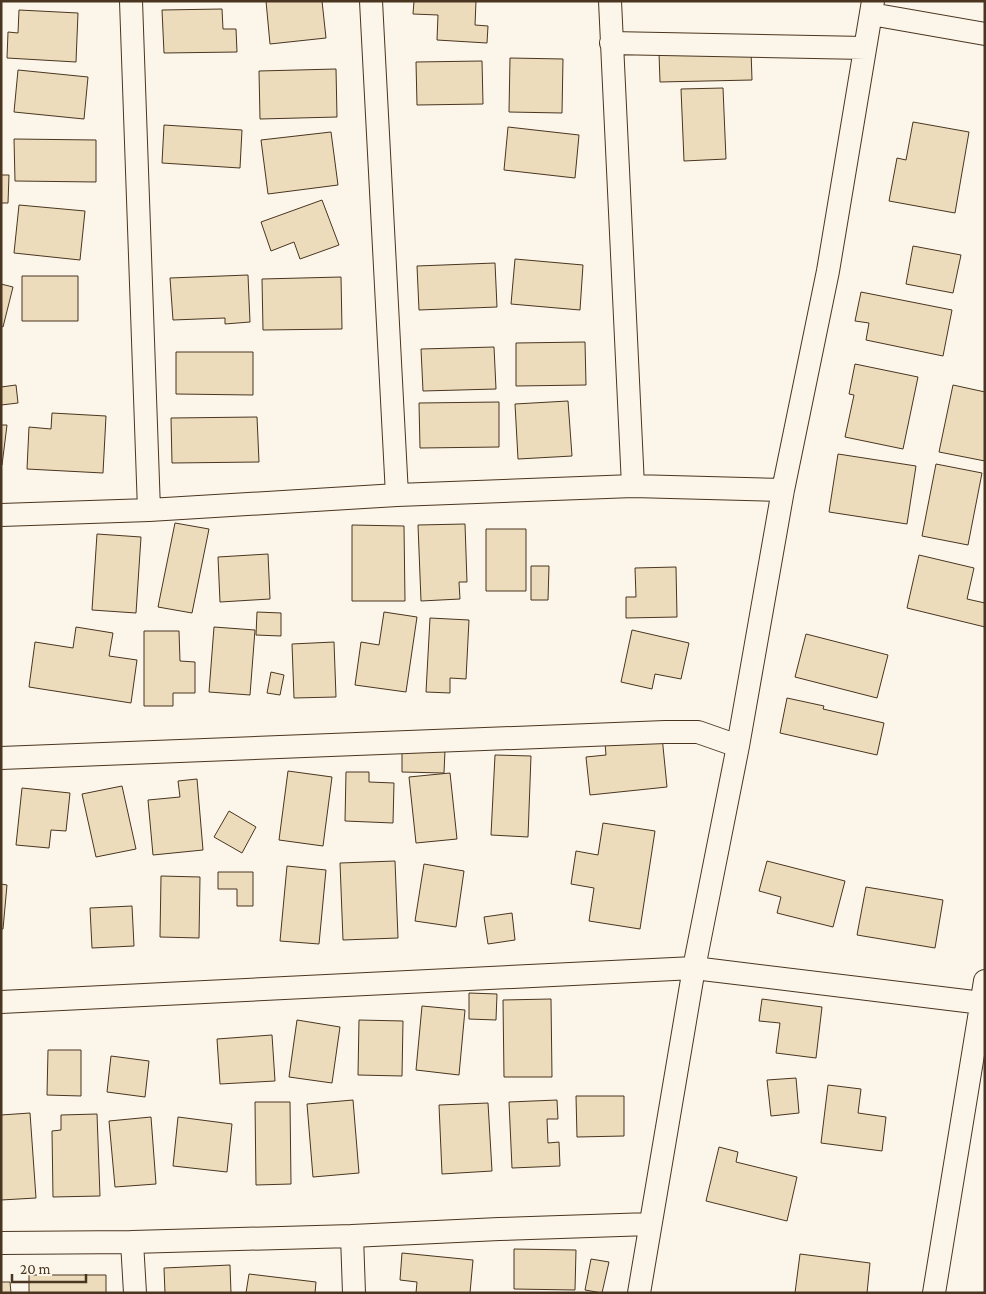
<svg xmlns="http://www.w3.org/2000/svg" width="986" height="1294" font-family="'Crimson Pro',serif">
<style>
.building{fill:#ecdcbc;stroke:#4a3520}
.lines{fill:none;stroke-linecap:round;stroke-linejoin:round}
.minor-casing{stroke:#4a3520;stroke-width:24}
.minor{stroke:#fbf6e9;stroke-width:22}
</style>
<rect width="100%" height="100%" fill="#fbf6e9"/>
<!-- building -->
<path class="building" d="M266 1H322L326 38 270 44Z
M414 1H476L475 25 488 26 487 43 437 40 438 15 413 14Z
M222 9 223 29H236L237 52 164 53 162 10Z
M19 10 78 13 76 62 7 58 8 32 18 33Z
M751 50 752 80 660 82 659 53Z
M510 58 563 59 562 113 509 112Z
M482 61 483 104 417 105 416 62Z
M336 69 337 117 260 119 259 71Z
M18 70 88 77 84 119 14 112Z
M723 88 726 159 684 161 681 89Z
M913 122 969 132 955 213 889 201 897 158 906 160Z
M164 125 242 130 240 168 162 163Z
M508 127 579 135 575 178 504 170Z
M331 132 338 185 268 194 261 140Z
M14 139 96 140V182L15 181Z
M1 175H9L8 203H1Z
M322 200 339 245 300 259 294 242 271 251 261 222Z
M19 205 85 211 80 260 14 253Z
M913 246 961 255 953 293 906 284Z
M515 259 583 265 580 310 511 304Z
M495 263 497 307 419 310 417 266Z
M248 275 250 322 225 324V318L173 320 170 278Z
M22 276H78V321H22Z
M341 277 342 329 263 330 262 279Z
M1 284 13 287 3 327 1 326Z
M861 292 952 310 943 356 866 340 869 323 855 321Z
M585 342 586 385 516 386V343Z
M494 347 496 389 423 391 421 349Z
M176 352H253V395L176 394Z
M855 364 918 377 903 449 845 437 854 395 849 394Z
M16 385 18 403 1 405V387Z
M953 385 985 392V461L939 452Z
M568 401 572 456 518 459 515 404Z
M499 402V447L420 448 419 403Z
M52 413 106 416 103 473 27 469 29 427 51 429Z
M257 417 259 462 172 463 171 418Z
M1 425H7L2 465H1Z
M838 454 916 466 907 524 829 512Z
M936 464 982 473 968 545 922 536Z
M175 523 209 529 192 613 158 607Z
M465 524 467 582H459L460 599 421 601 418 525Z
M352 525 404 526 405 601H352Z
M486 529H526V591H486Z
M97 534 141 537 136 613 92 610Z
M268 554 270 599 220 602 218 557Z
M919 555 974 568 967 599 985 603V627L907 608Z
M531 566H549L548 600H531Z
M676 567 677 617 626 618V597H636L635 568Z
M257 612 281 613V636L256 635Z
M384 612 417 617 406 692 355 685 361 642 379 645Z
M430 618 469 620 466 679 450 678V693L426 692Z
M76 627 113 633 109 656 137 660 131 703 29 687 35 642 73 648Z
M214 627 255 630 250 695 209 692Z
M632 630 689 643 681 679 655 674 652 689 621 682Z
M144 631H179L180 661 195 662V693H173V706H144Z
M806 634 888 655 877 698 795 677Z
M334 642 336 697 294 698 292 644Z
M271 672 284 675 280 695 267 693Z
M787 698 824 706 823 709 884 723 877 755 780 733Z
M662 736 667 787 590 795 586 757 606 755 605 743Z
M402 750H445L444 773 402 772Z
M495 755 531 756 528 837 491 835Z
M288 771 332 777 323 846 279 840Z
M346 772H369V782L394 783 393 823 345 821Z
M450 773 457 839 416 843 409 777Z
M197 779 203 850 153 855 148 800 180 797 178 781Z
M122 786 136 849 96 857 82 794Z
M22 788 70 793 66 831 51 830 49 848 16 845Z
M229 811 256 827 242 853 214 837Z
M603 823 655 831 640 929 589 921 594 888 571 884 576 851 598 855Z
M395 861 398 938 343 940 340 863Z
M767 861 845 881 833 927 777 913 781 897 759 891Z
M424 864 464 871 456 927 415 921Z
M287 866 326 870 319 944 280 941Z
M218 872H253V906H237V889H218Z
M161 876 200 877 199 938 160 937Z
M1 884 7 885 3 929H1Z
M866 887 943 900 935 948 857 935Z
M132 906 134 946 92 948 90 908Z
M512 913 515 940 488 944 484 917Z
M469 993 497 994 496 1020 469 1019Z
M551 999 552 1077H504L503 1000Z
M762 999 822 1007 816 1058 776 1053 780 1023 759 1021Z
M422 1006 465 1010 459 1075 416 1070Z
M297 1020 340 1027 332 1083 289 1077Z
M359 1020 403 1021 402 1076 358 1075Z
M272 1035 275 1081 220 1084 217 1039Z
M48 1050H81V1096L47 1095Z
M111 1056 149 1061 145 1097 107 1092Z
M796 1078 799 1113 771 1116 767 1080Z
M828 1085 861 1089 858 1113 886 1117 882 1151 821 1143Z
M576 1096H624V1136L577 1137Z
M353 1100 359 1173 313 1177 307 1104Z
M557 1100 558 1119H547L548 1143 559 1142 560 1166 512 1168 509 1102Z
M255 1102H290L291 1184 256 1185Z
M488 1103 492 1171 442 1174 439 1105Z
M30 1113 36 1198 1 1200V1115Z
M97 1114 100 1196 53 1197 52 1131 61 1130V1115Z
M151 1117 156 1184 115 1187 109 1121Z
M178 1117 232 1124 227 1172 173 1166Z
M719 1147 738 1152 736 1162 797 1177 787 1221 706 1201Z
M514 1249 576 1250 575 1290 514 1289Z
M402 1253 473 1260 470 1293H416L417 1282 400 1280Z
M800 1254 870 1263 867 1293H795Z
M591 1259 609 1262 602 1293 585 1290Z
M230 1265 231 1293H165L164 1268Z
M249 1274 316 1282 315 1293H246Z
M29 1275H106V1293H29Z
M1 1282H10L11 1293H1Z"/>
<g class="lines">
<!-- minor casing -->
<g class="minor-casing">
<path id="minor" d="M131 1 149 510
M371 1 397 495
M610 1 633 486
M871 14 985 34
M611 43 865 48
M1 515 149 510 397 495 633 486 783 490
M1 758 665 732H698L738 746
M1 1002 694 968 982 1003
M352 1236 354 1293
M132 1242 135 1293
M1 1243 132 1242 352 1236 499 1229 650 1224
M639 1293 694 968 738 746 783 490 828 271 873 1
M934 1293 985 981"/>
</g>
<!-- minor -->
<use href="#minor" class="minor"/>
</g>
<!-- border -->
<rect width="986" height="1294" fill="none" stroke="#4a3520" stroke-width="5"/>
<!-- scale -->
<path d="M12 1274v8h74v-8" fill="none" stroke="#4a3520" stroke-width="2.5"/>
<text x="20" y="1274" font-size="15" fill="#4a3520" stroke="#fbf6e9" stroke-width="4" paint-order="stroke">20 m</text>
</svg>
